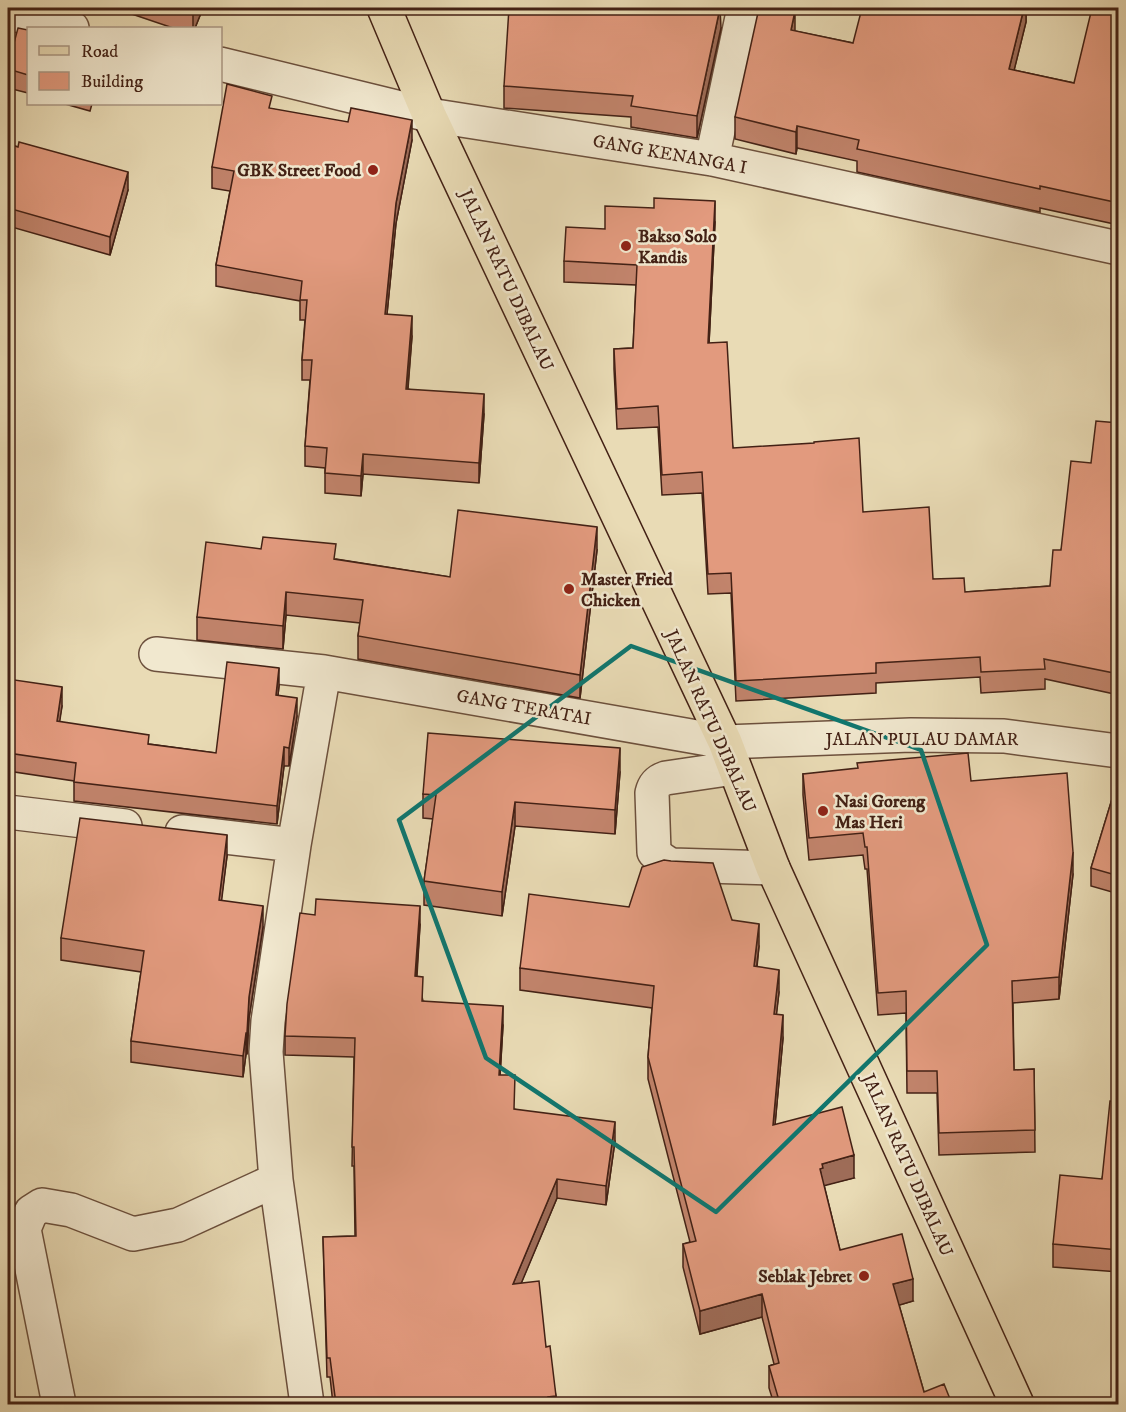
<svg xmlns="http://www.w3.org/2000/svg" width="1126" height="1412" font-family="'IM FELL DW Pica',serif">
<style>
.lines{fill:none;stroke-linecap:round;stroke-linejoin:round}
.minor-casing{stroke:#6c503d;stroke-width:36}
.major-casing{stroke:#432115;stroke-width:36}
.minor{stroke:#f1e8cf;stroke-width:33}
.major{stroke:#e9dbb5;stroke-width:33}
.wall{fill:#c2846c;stroke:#432115;stroke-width:1.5}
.shaded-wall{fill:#9e6c58;stroke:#432115;stroke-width:1.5}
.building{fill:#e29a7e;stroke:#432115;stroke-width:1.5}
.marked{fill:none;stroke:#0f766e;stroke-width:4.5;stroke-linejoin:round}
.poi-dot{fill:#8f2418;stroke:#f1e8cf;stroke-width:2}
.labels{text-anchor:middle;stroke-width:5;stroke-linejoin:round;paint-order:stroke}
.street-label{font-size:18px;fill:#432115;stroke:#f1e8cf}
.poi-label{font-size:18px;font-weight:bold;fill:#432115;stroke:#f1e8cf;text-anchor:start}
</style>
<rect width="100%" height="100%" fill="#e9dbb5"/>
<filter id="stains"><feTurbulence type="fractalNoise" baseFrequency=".00333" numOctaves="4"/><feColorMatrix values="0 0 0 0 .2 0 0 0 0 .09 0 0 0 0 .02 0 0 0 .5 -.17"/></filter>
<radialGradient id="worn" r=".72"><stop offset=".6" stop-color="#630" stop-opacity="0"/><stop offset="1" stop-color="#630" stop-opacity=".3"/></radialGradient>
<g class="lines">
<!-- minor casing -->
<g class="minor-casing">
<path id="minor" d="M8 13 72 28
M220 64 429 115 712 159 1118 248
M712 159 744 8
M156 654 324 672 725 742 911 735 1004 736 1118 751
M734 768 666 778C657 781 654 785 652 793L654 852C660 859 664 862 672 865L773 868
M8 812 125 826
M182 832 294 845
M59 1404 24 1229 31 1212 42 1205 71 1210 133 1234 178 1225 276 1180
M307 1404 276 1180 266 1052 268 1021 294 845 324 672"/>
</g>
<!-- major casing -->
<g class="major-casing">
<path id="major" d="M384 8 429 115 725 742 773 868 1017 1404"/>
</g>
<!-- minor -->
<use href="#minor" class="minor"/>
<!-- major -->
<use href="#major" class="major"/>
</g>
<!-- wall -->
<path class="wall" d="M114 8H203L195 28H173Z
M1026 8V22L1014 70 1074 83 1119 8V225L1040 208V212L857 172V161L797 148 796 154 735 139V117L795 31 853 43Z
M721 28 697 138 631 127V117L504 108V86Z
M28 30V93L8 88V69Z
M65 104H92L90 111Z
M272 109 412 140 396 223 387 314 412 336 408 389 484 414 479 483 363 474 361 496 325 493V468L305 466V446L310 380H302V360L305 320H300V301L216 286V265L230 191 212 188V167Z
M8 144 18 147 128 190 110 255 8 226Z
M715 222 709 343 733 448 863 512 933 579 965 592 1050 586 1061 550 1091 463 1119 423V695L1045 679V689L981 693 980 677 876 683V693L736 701 731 593 708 594 702 493 662 495 658 427 617 429 614 369V349L633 348 636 285 564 282V261L605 229Z
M597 550 580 698 358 659V636L360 623 286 615 283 649 197 640V617L336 559 450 577Z
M8 679 62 706 59 722 149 744 216 753 279 686 278 695 297 716 289 766H284L277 824 74 801V781L8 771Z
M620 772 615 834 515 826 502 916 424 905V881L433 819 423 818V794Z
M803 774 971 781 1073 874 1059 999 1013 1003 1014 1070 1034 1069 1035 1152 939 1155 937 1093H907L906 1013 878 1015 867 869H865L863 855 809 860 803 795Z
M1119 776V894L1091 886V868Z
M227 856 221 901 263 927 249 1018 247 1054H246L243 1077 131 1062V1041L141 972 61 960V938Z
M629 907 732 920 759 946 757 967 779 992 776 1015 783 1038 775 1124 854 1178 824 1185 840 1250 913 1301 899 1305 924 1392 952 1404H774L769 1388V1366L774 1364 762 1317 700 1334 683 1267V1244L690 1242 648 1079V1057L652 1008 520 990V968Z
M420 925 417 976 423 1001 503 1025 500 1075 514 1109 615 1141 606 1205 557 1198 521 1283 546 1347 556 1396V1404H333L330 1377H327L323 1237 355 1236 354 1166H352L354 1057 285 1055V1036Z
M1119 1102V1272L1053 1267V1244L1102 1179Z"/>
<!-- shaded-wall -->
<path class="shaded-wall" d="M195 8H203L195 28H193V14Z
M720 8 721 28 697 138V116Z
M1024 8H1026V22L1009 91V69Z
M795 11V33L791 30Z
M412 120V140L396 223 385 334V314L396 203Z
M797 126V148L796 154V132Z
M128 172V190L110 255V237Z
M715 201V222L708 364V343Z
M412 316V336L406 409V389Z
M484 394V414L479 483V463Z
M363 454V474L361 496V476Z
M597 527V550L580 698V675Z
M286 592V615L283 649V626Z
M279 668V686L276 713V695Z
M62 687V706L57 740V721Z
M297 698V716L289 766V748Z
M284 747V766L277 824V806Z
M620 748V772L615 834V810Z
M515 802V826L502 916V892Z
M227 835V856L219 922V900Z
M1073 852V874L1059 999V977Z
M263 906V927L249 1018 247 1054V1033L249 997Z
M420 906V925L415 996V976Z
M759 924V946L754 989V966Z
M779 970V992L774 1037V1014Z
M503 1006V1025L499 1094V1075Z
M783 1015V1038L773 1147V1125Z
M246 1033V1054L243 1077V1056Z
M615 1122V1141L606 1205V1186Z
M854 1155V1178L823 1186 820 1169 822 1164Z
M557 1179V1198L513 1303V1284Z
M913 1279V1301L893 1307V1284Z
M762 1294V1317L700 1334V1311Z"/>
<!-- building -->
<path class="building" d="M174 8H195L193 14Z
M509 8H720L697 116 631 106 633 96 504 86Z
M759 8H778L795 11 791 30 853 43 862 8H1024L1009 69 1074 83 1092 8H1119V203L1040 186V189L857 149 859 140 797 126 796 132 735 117Z
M18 28 28 30V75L8 69V65Z
M227 84 272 96 269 108 348 122 351 108 412 120 396 203 385 314 412 316 406 389 484 394 479 463 363 454 361 476 325 473 327 448 305 446 312 360H302L307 300H300L302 281 216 265 234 171 212 167Z
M19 142 128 172 110 237 8 208V144L18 147Z
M654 198 715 201 708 343 727 342 733 448 814 443V442L859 438 863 512 929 507 933 579 964 578 965 592 1050 586 1053 550H1061L1071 461 1091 463 1096 421 1119 423V674L1044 659 1045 669 981 672 980 657 876 663V673L736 681 731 573 708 574 702 472 662 475 658 406 617 409 614 349 633 348 637 265 564 261 566 227 605 229V206L654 208Z
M458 510 597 527 580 675 358 636 363 600 286 592 283 626 197 617 206 542 261 549 263 537 336 544 334 559 450 577Z
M227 662 279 668 276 695 297 698 289 748 284 747 277 806 74 782 76 763 8 753V679L62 687 57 721 149 735 148 744 216 753Z
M428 733 620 748 615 810 515 802 502 892 424 881 436 795 423 794Z
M968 753 971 781 1067 773 1073 852 1059 977 1012 981 1014 1070 1034 1069 1035 1130 939 1133 937 1071H907L906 991 878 993 867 847H865L863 833 809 838 803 774 858 768 857 763Z
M1119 776V876L1091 868Z
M80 818 227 835 219 900 263 906 249 997 247 1033H246L243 1056 131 1041 144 951 61 938Z
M664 860 671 861 713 863 732 920 759 924 754 966 779 970 774 1014 783 1015 773 1125 842 1107 854 1155 822 1164 823 1168 820 1169 840 1250 902 1234 913 1279 893 1284 924 1392 944 1384 952 1404H780L769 1366 779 1363 762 1294 700 1311 683 1244 696 1241 648 1057 654 986 520 968 529 894 629 907 642 867Z
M316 899 420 906 415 976 423 977 422 1001 503 1006 499 1075H515L514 1109 615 1122 606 1186 557 1179 513 1284 539 1281 546 1347 550 1346 556 1396 548 1397 549 1404H336L330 1358H327L323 1237 356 1236 354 1147H352L355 1038 285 1036 287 1004 300 913 315 915Z
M1110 1101 1119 1102V1250L1053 1244 1060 1175 1102 1179Z
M8 1339 16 1404H8Z"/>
<!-- marked area -->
<path class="marked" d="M631 646 921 750 987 945 716 1212 486 1058 399 820Z"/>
<!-- markers -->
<g class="poi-dot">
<circle cx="373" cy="170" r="6"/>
<circle cx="626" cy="246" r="6"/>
<circle cx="569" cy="589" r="6"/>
<circle cx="823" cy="811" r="6"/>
<circle cx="864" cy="1276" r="6"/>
</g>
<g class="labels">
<!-- street labels -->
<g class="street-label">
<text transform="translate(670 154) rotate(10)" y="6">GANG KENANGA I</text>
<text transform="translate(507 280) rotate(65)" y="6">JALAN RATU DIBALAU</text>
<text transform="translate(524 707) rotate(10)" y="6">GANG TERATAI</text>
<text transform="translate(711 721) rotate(66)" y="6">JALAN RATU DIBALAU</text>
<text x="922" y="745">JALAN PULAU DAMAR</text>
<text transform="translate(908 1165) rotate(66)" y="6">JALAN RATU DIBALAU</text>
</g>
<!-- poi labels -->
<g class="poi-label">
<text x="361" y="176" text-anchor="end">GBK Street Food</text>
<text x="638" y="242">Bakso Solo<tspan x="638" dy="21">Kandis</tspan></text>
<text x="581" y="585">Master Fried<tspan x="581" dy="21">Chicken</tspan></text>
<text x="835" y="807">Nasi Goreng<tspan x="835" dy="21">Mas Heri</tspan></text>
<text x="852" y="1282" text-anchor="end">Seblak Jebret</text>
</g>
</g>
<!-- margin -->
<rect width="1126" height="1412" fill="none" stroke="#e9dbb5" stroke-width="30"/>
<rect x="9" y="9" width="1108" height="1394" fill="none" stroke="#432115" stroke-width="3"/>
<rect x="15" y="15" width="1096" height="1382" fill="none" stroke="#432115" stroke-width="1.5"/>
<!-- legend -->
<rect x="27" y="27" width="195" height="78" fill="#f1e8cf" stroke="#ab9885" stroke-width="1.5"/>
<rect x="39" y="46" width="30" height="9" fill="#e9dbb5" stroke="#ab9885" stroke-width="1.5"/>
<text x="81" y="57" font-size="18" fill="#432115">Road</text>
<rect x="39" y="72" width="30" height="18" fill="#e29a7e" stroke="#ab9885" stroke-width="1.5"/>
<text x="81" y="87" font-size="18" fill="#432115">Building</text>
<rect width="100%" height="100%" filter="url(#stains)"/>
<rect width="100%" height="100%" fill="url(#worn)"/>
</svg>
